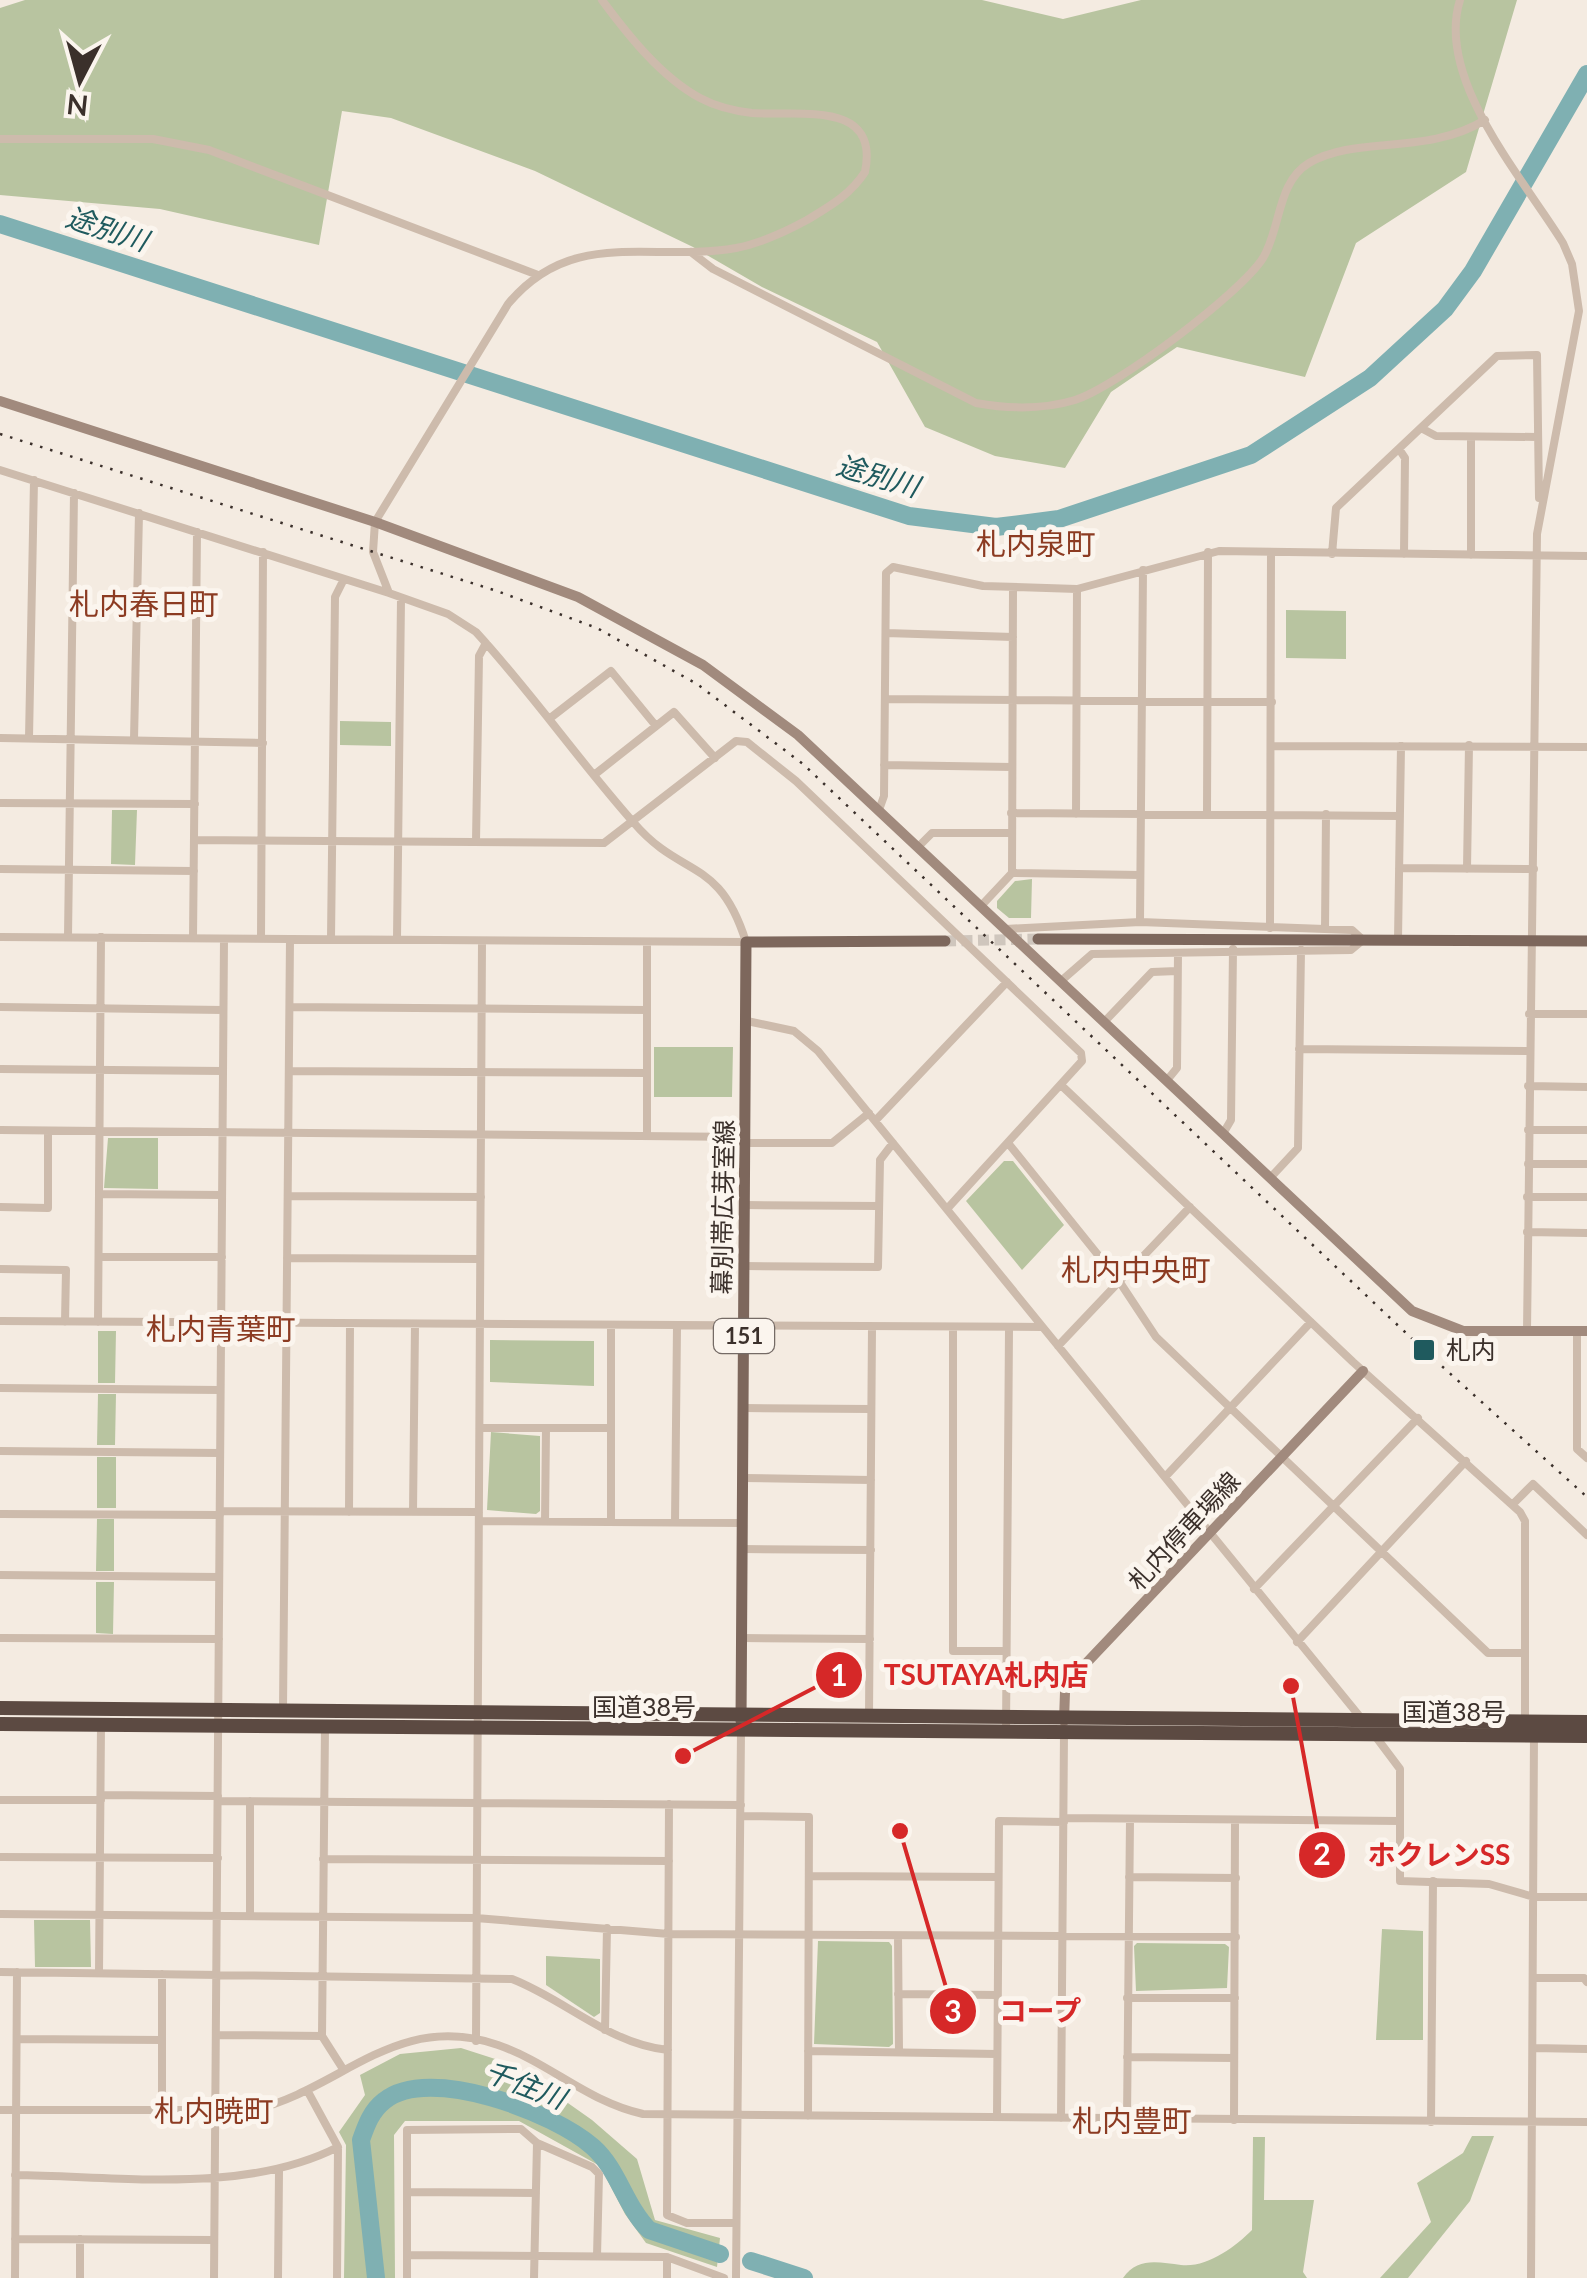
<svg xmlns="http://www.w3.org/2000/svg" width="1587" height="2278" font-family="Lato,'Noto Sans JP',sans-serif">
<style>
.green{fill:#b8c4a0}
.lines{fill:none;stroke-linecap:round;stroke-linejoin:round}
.river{stroke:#7fb0b2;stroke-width:18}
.primary-tunnel{stroke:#cfc6bd;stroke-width:11;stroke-dasharray:11 5.5;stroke-linecap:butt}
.street{stroke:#cdbbac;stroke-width:8}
.secondary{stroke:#a18a7d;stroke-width:10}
.primary{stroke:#7d675c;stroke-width:11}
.highway{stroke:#5c4a42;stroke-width:14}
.rail{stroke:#3b302b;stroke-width:2.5;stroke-dasharray:2.5 8;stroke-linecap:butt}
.poi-dot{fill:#1f5a5e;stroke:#fbf5ee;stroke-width:4}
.labels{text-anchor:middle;stroke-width:10;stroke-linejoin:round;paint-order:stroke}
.shield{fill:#fbf5ee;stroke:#756b66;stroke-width:2.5}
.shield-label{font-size:22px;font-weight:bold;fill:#3b302b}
.street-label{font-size:25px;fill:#3b302b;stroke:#fbf5ee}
.poi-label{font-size:25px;fill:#3b302b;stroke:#fbf5ee;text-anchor:start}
.water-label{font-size:28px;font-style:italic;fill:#1f5a5e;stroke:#fbf5ee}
.quarter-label{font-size:30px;fill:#8c3b22;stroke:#fbf5ee}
.leader{fill:none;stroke:#d62828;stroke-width:4}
.callout-dot{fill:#d62828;stroke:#fbf5ee;stroke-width:4}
.mark-label{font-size:30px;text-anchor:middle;font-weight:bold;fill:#fff}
.callout-label{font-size:28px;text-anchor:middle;font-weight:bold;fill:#d62828;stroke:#fbf5ee;stroke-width:10;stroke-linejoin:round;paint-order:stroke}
</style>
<rect width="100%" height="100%" fill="#f4ebe1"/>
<!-- green -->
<path class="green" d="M25 0H982L1063 19 1141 0H1517L1466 172 1356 243 1305 377 1177 347 1111 392 1065 468 995 456 925 427 877 342 762 287 693 247 535 171 391 118 342 111 319 245 160 209 0 195V8Z
M1286 610 1346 611V659L1286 658Z
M340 721 391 722V746L340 745Z
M112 810H137L135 865 111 864Z
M1032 879 1031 918H1009L997 908V901L1015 881Z
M654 1047H733L732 1097H654Z
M108 1138H158V1189L104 1188Z
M1004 1161H1013L1064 1225 1022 1270 966 1201Z
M98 1331H116L115 1383H98Z
M490 1340 594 1341V1386L490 1382Z
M98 1394H116L115 1445H97Z
M491 1432 540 1436V1511L536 1514 487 1510Z
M97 1457H116V1508H97Z
M97 1519H114V1571H96Z
M96 1582H114L113 1634 96 1633Z
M34 1920H90L91 1967H35Z
M1382 1929 1423 1931V2040H1376Z
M818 1941 889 1942 892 1946 893 2044 889 2047 814 2044Z
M1137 1943 1225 1944 1229 1947 1227 1988 1136 1991 1134 1946Z
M546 1956 600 1959V2013L594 2017 546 1985Z
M461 2048 514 2065 592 2120 637 2159 655 2220 720 2238 717 2267 646 2243 625 2214 600 2166 519 2121H405L394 2135 395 2278H344L346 2145 339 2132 365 2095 360 2075 400 2054Z
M1472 2136H1494L1470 2201 1408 2278H1380L1431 2222 1417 2183 1463 2153Z
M1253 2137H1265L1264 2200H1314L1303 2272 1307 2278H1123C1138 2256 1160 2263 1181 2265 1207 2268 1235 2247 1252 2230Z"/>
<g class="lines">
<!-- river -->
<path class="river" d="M0 224 909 516 996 527 1059 519 1251 455 1370 378 1445 309 1473 271 1587 74
M751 2261 804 2278
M376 2278 361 2140C366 2126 371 2111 384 2101 429 2064 555 2113 593 2147 618 2169 625 2206 649 2230L720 2254"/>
<!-- primary-tunnel -->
<path class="primary-tunnel" d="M945 941 1038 939"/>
<!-- street -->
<path class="street" d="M1460 0C1435 79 1523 178 1563 243L1572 264 1579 311 1537 534 1527 1331
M0 139H153L209 150 538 275
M691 252 713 269 976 403C1009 409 1042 410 1075 400 1116 387 1240 294 1263 258 1281 228 1277 182 1309 163 1357 135 1426 156 1485 120
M1421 428 1436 436 1537 437
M1399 449 1405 458 1404 554
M0 470 389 593
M1332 554 1336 508 1497 356 1537 355 1539 498
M1471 555V437
M886 633 1013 637
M885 699 1272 702
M549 719 611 671 656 726
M0 738 263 743
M29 738 34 480
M134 739 139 513
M1272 746 1587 747
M884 765 1012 767
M594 775 674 712 715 758
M0 803 195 804
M879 810 884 796 886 573 893 567 983 586 1077 589 1219 551 1587 556
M1011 813 1400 816
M1076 814 1077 589
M1207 814 1208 552
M194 840 604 843 736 741 747 742 796 781 1081 1053 1082 1061 947 1209
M476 842 479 656 486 643
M918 847 932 833H1012
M1399 868 1534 869
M0 869 194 871
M1467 869 1469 745
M1012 873 1140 875
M981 906 1012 873 1013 589
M1140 922 1143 570
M1270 928 1271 552
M1006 929 1140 922 1352 930 1363 940 1351 950 1092 954 1061 981
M1325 929 1326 814
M0 937 746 942C719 856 682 879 634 823 579 761 532 693 476 632L448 614 389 593 373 552 375 522 508 304C573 226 650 263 736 248 761 243 785 232 807 220 830 206 850 195 865 172 880 98 796 117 752 113 735 111 715 106 700 98 661 77 628 35 602 0
M68 937 74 493
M193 938 197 532
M261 939 263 552
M331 939 335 597 343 581
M397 939 401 599
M1398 940 1401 746
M0 1007 223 1010
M290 1007 647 1010
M1529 1014H1587
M1106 1020 1152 972 1177 971
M747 1021 794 1031 818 1051 1361 1718
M1299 1049 1529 1051
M0 1069 223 1071
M289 1071 647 1073
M1168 1079 1177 1068 1178 953
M1062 1086 1353 1362 1520 1512 1525 1521V1722
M1528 1086 1587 1087
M875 1121 1007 982
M0 1130 745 1137
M1528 1130H1587
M1224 1132 1231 1120 1233 949
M647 1136V942
M746 1143H832L869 1113
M1008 1143 1119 1281 1156 1337 1488 1653H1524
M1528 1164H1587
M1271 1177 1298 1148 1301 950
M99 1194 222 1195
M288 1196 481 1197
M1527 1197H1587
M745 1205 879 1206
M0 1207 48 1208V1131
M1527 1232 1587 1233
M99 1257H222
M287 1258 480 1259
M744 1266 878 1267 880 1160 893 1143
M0 1269 66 1270 65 1322
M0 1321 1042 1327
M98 1322 101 937
M611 1326V1522
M953 1329V1651H1006
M1577 1331V1449L1587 1458
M1058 1346 1190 1207
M0 1388 220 1390
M744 1408 871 1409
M480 1428H611
M0 1451 220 1453
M1165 1477 1311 1322
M743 1478 871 1480
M1513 1504 1533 1484 1587 1535
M220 1511 479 1512
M349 1512 350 1324
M413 1512 415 1325
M0 1514 220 1515
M479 1521 742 1523
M545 1522 546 1428
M675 1522 677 1326
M742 1549 871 1550
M0 1575 219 1577
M1254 1589 1418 1418
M0 1638 219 1639
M741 1638 870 1639
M1297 1642 1466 1461
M283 1709 290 939
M869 1715 872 1328
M325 1727 322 2036 343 2069
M1006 1732 1009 1329
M1376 1737 1400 1769V1881L1489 1884 1534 1897H1587
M101 1795 218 1796
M0 1800H101
M218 1801 741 1805
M669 1804 667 2215 687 2223H736
M741 1816 809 1817 808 2116
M1064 1818 1400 1821
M0 1857 218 1858
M323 1859 669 1861
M809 1876 998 1877
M1129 1877 1236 1878
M0 1914 476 1918 669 1934 1236 1937
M250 1916V1801
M898 1936 899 2052
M0 1972 512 1979C566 2000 609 2044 668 2050
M99 1973 101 1725
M1534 1978H1584L1587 1982
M898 1994 997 1995
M1127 1998H1235
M605 2030 607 1928
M217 2035 322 2036
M18 2039 162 2040
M476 2041 482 941
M1533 2048 1587 2049
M808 2051 997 2054
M1127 2057 1234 2058
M307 2090 338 2147 337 2278
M0 2110H253C341 2090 396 2010 498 2045 550 2063 588 2102 643 2114L1587 2122
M162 2112V1974
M997 2117 999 1821 1064 1822
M1061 2118 1064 1732
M1127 2119 1130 1820
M1234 2120 1235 1821
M1431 2122 1433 1881
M15 2175C119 2176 244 2195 338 2147
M407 2192 536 2193
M15 2239 214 2240
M407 2255 667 2257 724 2278
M667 2257V2278
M15 2278 17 1972
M80 2278V2239
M214 2278 224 939
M278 2278 279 2171
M407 2278V2130L521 2129 537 2143 592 2167 599 2174 597 2256
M534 2278 537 2143
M736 2278 741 1731
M1531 2278 1534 1733"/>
<!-- secondary -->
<path class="secondary" d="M0 401 375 522 578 597 703 665 798 735 1412 1311 1463 1331H1587
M1064 1721 1065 1692 1076 1674 1363 1371"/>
<!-- primary -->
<path class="primary" d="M1038 939 1587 941
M741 1721 746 942 945 941"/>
<!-- highway -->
<path class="highway" d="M0 1708 1587 1722
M0 1724 1587 1736"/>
<!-- rail -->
<path class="rail" d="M0 434 497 591 597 628 697 684 803 764 1424 1350 1587 1497"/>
</g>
<!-- markers -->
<rect class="poi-dot" x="1412" y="1338" width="24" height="24" rx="5"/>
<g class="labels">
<!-- shield labels -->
<rect class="shield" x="714" y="1319" width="60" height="34" rx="8"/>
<g class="shield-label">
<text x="744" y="1344">151</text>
</g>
<!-- street labels -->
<g class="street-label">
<text transform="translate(723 1207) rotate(-89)" y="9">幕別帯広芽室線</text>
<text transform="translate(1184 1531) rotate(-47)" y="9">札内停車場線</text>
<text x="644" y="1716">国道38号</text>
<text x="1454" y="1721">国道38号</text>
</g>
<!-- poi labels -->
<g class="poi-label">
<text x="1446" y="1359">札内</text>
</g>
<!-- water labels -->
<g class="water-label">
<text transform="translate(107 229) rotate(18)" y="10">途別川</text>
<text transform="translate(878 476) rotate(16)" y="10">途別川</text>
<text transform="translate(525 2085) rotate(21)" y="10">千住川</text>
</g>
<!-- quarter labels -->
<g class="quarter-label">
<text x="1036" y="555">札内泉町</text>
<text x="144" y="615">札内春日町</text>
<text x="1136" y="1281">札内中央町</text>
<text x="221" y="1340">札内青葉町</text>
<text x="214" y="2122">札内暁町</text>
<text x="1132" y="2132">札内豊町</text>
</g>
</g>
<!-- callouts -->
<path class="leader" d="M683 1756L839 1675M1291 1686L1322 1855M900 1831L953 2011"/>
<g class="callout-dot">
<circle cx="683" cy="1756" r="10"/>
<circle cx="1291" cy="1686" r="10"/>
<circle cx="900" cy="1831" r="10"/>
<circle cx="839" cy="1675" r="25"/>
<circle cx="1322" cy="1855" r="25"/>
<circle cx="953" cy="2011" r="25"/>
</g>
<g class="mark-label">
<text x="839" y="1686">1</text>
<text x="1322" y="1865">2</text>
<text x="953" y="2022">3</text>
</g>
<g class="callout-label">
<text x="986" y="1685">TSUTAYA札内店</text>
<text x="1439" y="1865">ホクレンSS</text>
<text x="1040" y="2021">コープ</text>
</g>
<!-- north arrow -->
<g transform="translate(80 80) rotate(186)" stroke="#fbf5ee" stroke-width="8" paint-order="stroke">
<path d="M0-8L18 38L0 25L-18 38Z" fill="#3b302b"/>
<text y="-15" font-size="28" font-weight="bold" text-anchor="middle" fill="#3b302b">N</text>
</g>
</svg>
